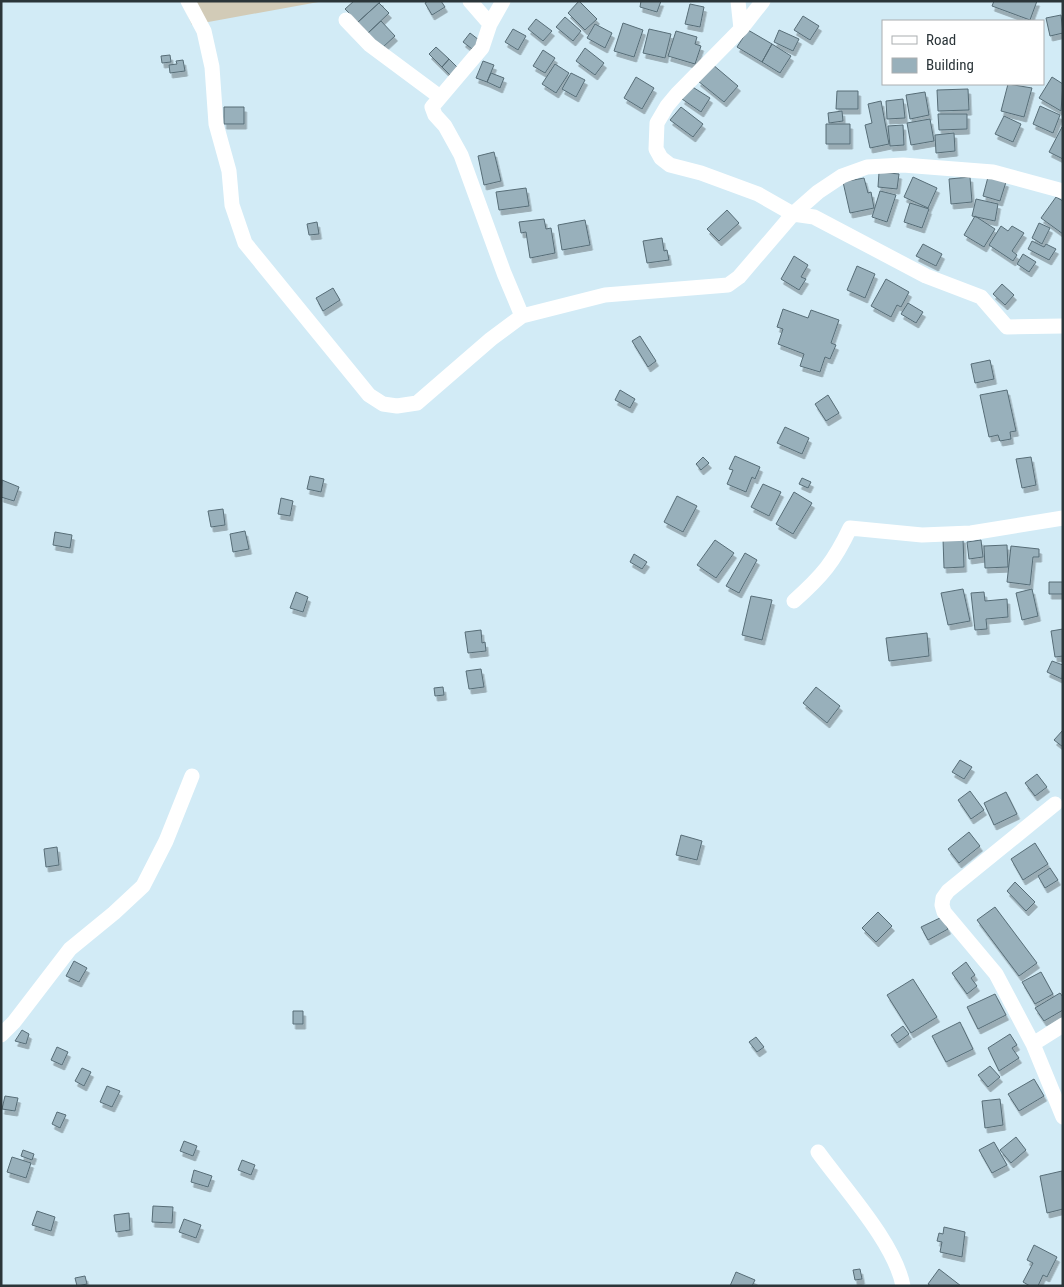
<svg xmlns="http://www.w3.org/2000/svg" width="1064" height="1287" font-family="'Roboto Condensed',sans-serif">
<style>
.green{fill:#d2cbb7}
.building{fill:#98b0bb;stroke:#576d77;filter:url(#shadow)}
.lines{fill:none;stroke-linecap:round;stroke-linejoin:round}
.minor{stroke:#fff;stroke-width:15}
</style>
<defs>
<filter id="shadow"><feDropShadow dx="2.5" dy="5" stdDeviation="0" flood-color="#0004"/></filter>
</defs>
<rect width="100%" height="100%" fill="#d2ebf6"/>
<!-- green -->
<path class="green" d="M181 1H324L192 25Z"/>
<!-- building -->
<path class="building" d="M354 1H381L358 22 345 9Z
M428 1H441L445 7 432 15 425 3Z
M579 1 597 19 585 30 568 13Z
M641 1H661L657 12 640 7Z
M994 1H1037L1030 20 992 6Z
M379 3 389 13 368 33 358 22Z
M690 4 704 7 700 27 685 24Z
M1061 15 1063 33 1050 36 1046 18Z
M803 16 819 26 810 40 794 30Z
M565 17 581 31 573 41 556 27Z
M536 19 552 31 543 41 528 29Z
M381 21 395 36 382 48 368 33Z
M623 23 643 30 634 57 614 51Z
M595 24 612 33 605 48 587 38Z
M513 29 526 36 518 50 505 42Z
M649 29 671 34 665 58 643 53Z
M748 30 772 44 762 62 737 47Z
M779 30 799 39 793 51 774 42Z
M676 31 697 37 695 44 701 46 695 64 668 56Z
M470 33 479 40 472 49 463 42Z
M772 44 791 56 780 73 762 62Z
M436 47 449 59 442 67 429 54Z
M585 48 604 63 595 75 576 61Z
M543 50 555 58 545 73 533 66Z
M170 55 171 62 162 63 161 56Z
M449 59 458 68 451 76 442 67Z
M183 60 185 71 170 73 169 65 177 64 176 61Z
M483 61 494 65 487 82 476 78Z
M555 64 569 73 556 93 542 84Z
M712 64 738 86 724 102 698 81Z
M491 73 504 78 500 88 487 82Z
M571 73 585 80 576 97 562 89Z
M636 77 654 88 642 109 624 98Z
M1052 77 1063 84 1061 111 1039 98Z
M1008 84 1032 88 1024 117 1001 111Z
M691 86 710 98 701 112 682 99Z
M968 89 969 110 938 111 937 90Z
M837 91H858V109H836Z
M925 92 929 115 910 119 906 95Z
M903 99 905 118 887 119 886 101Z
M881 101 889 144 870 148 865 125 872 123 868 104Z
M1040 106 1060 115 1053 133 1033 124Z
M224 107H244V124H224Z
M681 107 703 124 693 137 670 120Z
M842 111 843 121 829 123 828 113Z
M938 114H967V129L939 130Z
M1004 116 1021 124 1013 142 995 134Z
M930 119 934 141 911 145 907 123Z
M826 124H850V144H826Z
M903 125 904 145 890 146 888 126Z
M1062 127H1063V159L1049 152Z
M954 133 955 151 936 153 935 135Z
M494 152 501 181 484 185 478 156Z
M879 172 899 174 897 189 878 187Z
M913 177 937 188 928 208 904 197Z
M970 177 972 202 951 204 949 179Z
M988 177 1006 182 1000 201 983 196Z
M864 178 868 193 871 192 874 208 850 213 843 182Z
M526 188 529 206 499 210 496 192Z
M880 191 896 195 887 222 872 217Z
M1056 197 1063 201V234L1041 218Z
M976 199 998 204 995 221 972 216Z
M910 203 929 209 922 228 904 222Z
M727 210 739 223 719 241 707 229Z
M975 216 995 229 984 247 964 235Z
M544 219 546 229 551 228 555 253 530 258 526 232 521 233 519 222Z
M585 220 590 245 562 250 558 225Z
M317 222 319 234 309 235 307 224Z
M1039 223 1050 228 1042 244 1032 238Z
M1001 226 1008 231 1012 226 1024 233 1012 251 1017 255 1013 261 989 245Z
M662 238 664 251 667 250 669 260 647 263 643 241Z
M1032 241 1044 247 1046 244 1056 249 1049 260 1028 249Z
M923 244 942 254 936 266 916 256Z
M1023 254 1036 262 1029 272 1017 264Z
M794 256 808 265 801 277 806 279 799 290 781 279Z
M857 266 875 274 865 298 847 290Z
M886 279 909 292 901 307 897 305 891 317 871 306Z
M1002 284 1014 295 1005 305 993 294Z
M333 288 340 300 323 311 316 298Z
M908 303 923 312 916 323 901 314Z
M783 309 808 318 811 310 839 320 831 343 836 345 830 359 825 357 820 372 800 366 804 354 778 344 783 329 777 327Z
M640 336 656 361 648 367 632 341Z
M990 360 994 379 975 383 971 364Z
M620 390 635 399 630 408 615 400Z
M1007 390 1016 431 1010 432 1011 439 1000 441 998 435 989 437 980 395Z
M828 395 839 413 826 421 815 404Z
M785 427 809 438 802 454 777 443Z
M735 456 760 467 755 479 752 477 746 492 727 484 733 470 729 469Z
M703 457 709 463 701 470 696 464Z
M1031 457 1036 485 1022 488 1016 459Z
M310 476 324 479 321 492 307 489Z
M802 478 811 482 808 488 799 484Z
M2 480 19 487 14 501 1 497Z
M763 484 781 492 769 516 751 507Z
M794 492 812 503 793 534 776 524Z
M677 496 697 506 683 532 664 522Z
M281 498 293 501 290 516 278 514Z
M223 509 225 525 211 527 208 511Z
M245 531 249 549 233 552 230 534Z
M55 532 72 535 70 548 53 545Z
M963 538 964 567 944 568 943 539Z
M715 540 734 553 716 578 697 565Z
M981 540 983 557 969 559 967 542Z
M1007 545 1008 567 985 568 984 546Z
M1011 546 1039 549V557H1033L1030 585 1007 582Z
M745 553 757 560 739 593 726 586Z
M634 554 647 562 642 569 630 562Z
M1049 582H1063V594H1049Z
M963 589 970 621 948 625 941 593Z
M1032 589 1038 616 1022 620 1016 593Z
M296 592 308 597 303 612 290 608Z
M984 592 985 601 1007 599 1008 617 986 619 987 629 975 630 971 593Z
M751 596 772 600 762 640 742 635Z
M1063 629V656L1055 657 1051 631Z
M481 630 482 643 485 642 486 651 468 653 465 632Z
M927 633 929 656 889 661 886 638Z
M1052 661 1063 665 1062 679 1047 672Z
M481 669 484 687 469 689 466 671Z
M443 687 444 695 435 696 434 688Z
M816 687 840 706 827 723 803 703Z
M1063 730V747L1054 740Z
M960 760 972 767 964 779 952 772Z
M1037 774 1047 787 1035 796 1025 783Z
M970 791 984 810 971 819 958 800Z
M1006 792 1017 814 994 825 984 803Z
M969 832 980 846 959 863 948 849Z
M681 835 702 841 697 860 676 855Z
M1035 843 1048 864 1023 880 1011 859Z
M57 847 59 865 46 867 44 849Z
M1050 868 1058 880 1045 888 1038 876Z
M1015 882 1035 902 1026 911 1007 891Z
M995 907 1037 963 1019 976 977 920Z
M878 912 892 926 876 942 862 928Z
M942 917 948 929 928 940 921 927Z
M74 961 87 968 79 982 66 976Z
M966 962 975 975 971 978 977 986 967 994 952 973Z
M1041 972 1053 994 1035 1004 1022 982Z
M913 979 937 1017 911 1033 887 995Z
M1060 993 1063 997V1010L1044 1021 1035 1008Z
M995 994 1006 1015 978 1029 967 1007Z
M293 1011H303V1024H293Z
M960 1022 973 1049 946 1062 932 1036Z
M903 1026 909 1034 897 1043 891 1035Z
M22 1030 29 1034 26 1044 15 1041Z
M1010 1034 1017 1045 1012 1048 1019 1058 999 1071 988 1048Z
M756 1037 764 1047 757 1052 749 1042Z
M57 1047 68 1052 62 1065 51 1060Z
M990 1066 1000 1077 988 1087 978 1075Z
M82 1068 91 1072 84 1086 75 1081Z
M1034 1079 1044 1096 1019 1111 1008 1094Z
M107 1086 120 1091 112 1107 100 1102Z
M5 1096 18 1098 15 1111 2 1109Z
M1000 1099 1003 1125 985 1128 982 1101Z
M57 1112 66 1115 60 1128 52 1124Z
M1016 1137 1026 1150 1011 1163 1000 1150Z
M184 1141 197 1146 193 1156 180 1151Z
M994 1142 1007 1165 992 1173 979 1150Z
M23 1150 34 1154 32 1160 21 1156Z
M12 1157 31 1163 26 1178 7 1172Z
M242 1160 255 1165 251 1175 238 1170Z
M194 1170 212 1176 208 1187 191 1182Z
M1062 1171 1063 1209 1047 1213 1040 1176Z
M153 1206 173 1207 172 1223 152 1222Z
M37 1211 55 1217 51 1231 32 1225Z
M129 1213 130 1230 116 1232 114 1215Z
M184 1219 201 1225 196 1238 179 1232Z
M944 1227 965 1232 962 1257 940 1252 942 1242 937 1241 939 1233 943 1234Z
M1034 1245 1057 1257 1047 1277 1043 1275 1038 1286H1030L1023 1282 1033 1263 1027 1260Z
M860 1269 862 1279 855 1280 853 1270Z
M939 1269 961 1286H931L928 1284Z
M736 1272 755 1280 752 1286H730Z
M85 1276 87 1284 77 1286 75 1278Z"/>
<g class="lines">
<!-- minor -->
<path class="minor" d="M188 1 204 31 212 67 216 124 229 171 232 205 245 243 369 395 383 404 397 406 417 403 491 339 522 316 605 295 728 285 739 277 793 214 818 192 842 176 867 167 903 165 993 172 1063 191
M470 1 490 24
M503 1 490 24 482 48 432 107 435 115 445 126 461 155 504 273 522 316
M738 1 741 29
M763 1 741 29 677 94 667 106 657 123 656 149 661 158 670 165 701 173 758 194 793 214 814 217 926 276 981 297 1007 327 1063 326
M346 20 370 45 440 97
M794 601C822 576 834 562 850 528L922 535 971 533 1063 518
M1055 804 948 891 943 898 942 905 944 912 996 974 1033 1044 1063 1117
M1 1035 14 1022 70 949 114 913 143 886 166 841 192 776
M1033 1044 1063 1025
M818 1152C844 1188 895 1243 903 1286"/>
</g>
<!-- border -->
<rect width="1064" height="1287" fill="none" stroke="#2b3539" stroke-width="5"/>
<!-- legend -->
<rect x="882" y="20" width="162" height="65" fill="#ffffff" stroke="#aaaeb0"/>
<rect x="892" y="36" width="25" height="8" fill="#ffffff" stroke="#aaaeb0"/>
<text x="926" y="45" font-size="15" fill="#2b3539">Road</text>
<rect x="892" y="58" width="25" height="15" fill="#98b0bb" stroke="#aaaeb0"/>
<text x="926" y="70" font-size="15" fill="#2b3539">Building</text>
</svg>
